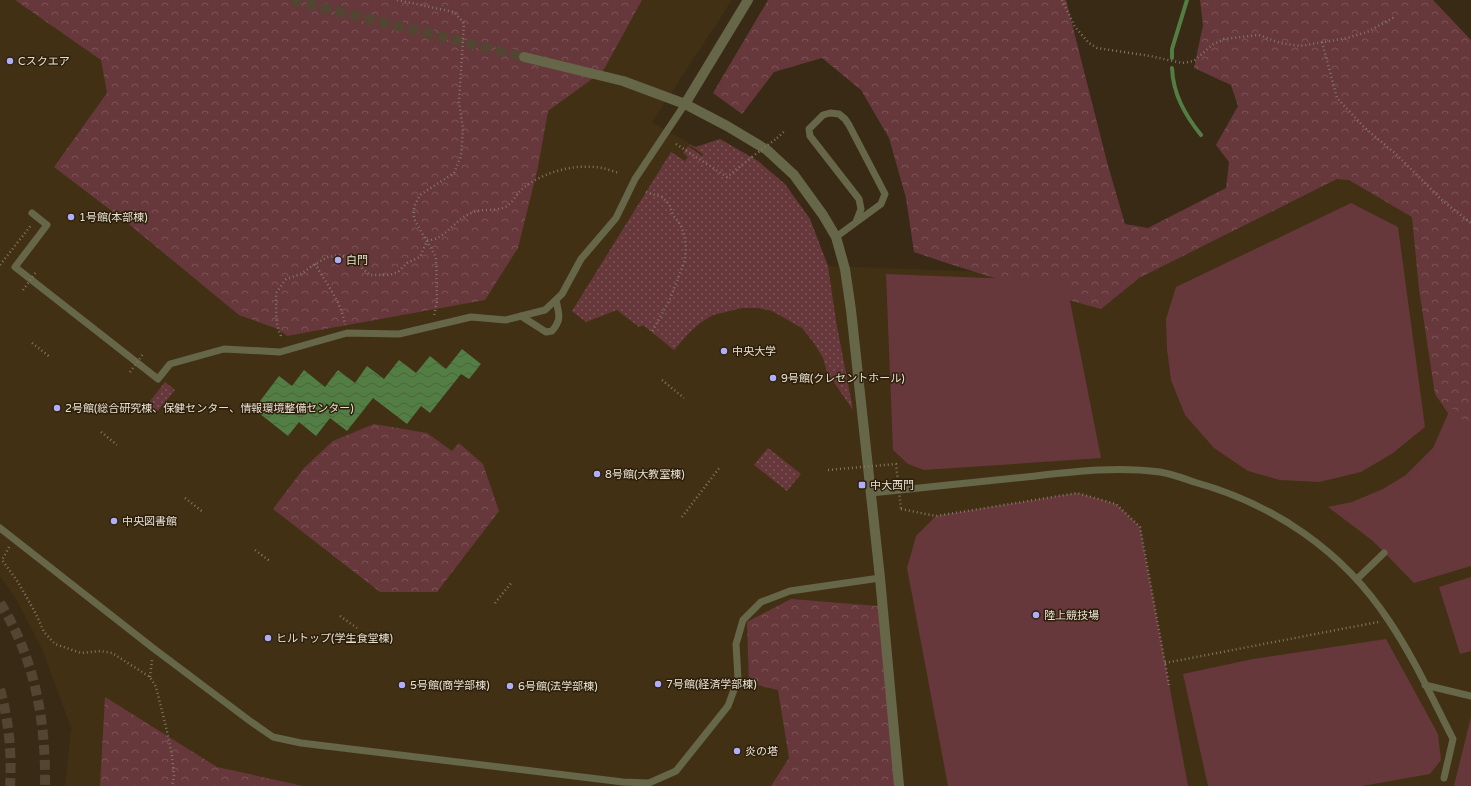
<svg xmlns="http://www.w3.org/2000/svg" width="1471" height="786" font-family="'Varela Round','Noto Sans JP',sans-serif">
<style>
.built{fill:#413014}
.grass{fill:url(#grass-dots)}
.forest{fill:url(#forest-crowns)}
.pitch{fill:#67383b}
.water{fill:url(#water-waves)}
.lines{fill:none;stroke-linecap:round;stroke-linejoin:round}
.stream{stroke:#527e44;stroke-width:4}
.tertiary-tunnel{stroke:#524531;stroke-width:10;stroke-dasharray:10 5;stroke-linecap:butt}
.secondary-tunnel{stroke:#524531;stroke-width:10;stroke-dasharray:10 5;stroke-linecap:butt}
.path{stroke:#827765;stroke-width:2.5;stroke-dasharray:1 3;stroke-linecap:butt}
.service{stroke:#666649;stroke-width:7}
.tertiary{stroke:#666649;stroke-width:10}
.path-bridge{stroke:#827765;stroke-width:2.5;stroke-dasharray:1 3;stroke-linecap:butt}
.poi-dot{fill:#b0aefa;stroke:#2d200b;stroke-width:1.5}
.labels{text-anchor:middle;stroke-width:3;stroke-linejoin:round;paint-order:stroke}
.poi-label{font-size:11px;fill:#e8dfd2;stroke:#2d200b;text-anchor:start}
</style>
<defs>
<pattern id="grass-dots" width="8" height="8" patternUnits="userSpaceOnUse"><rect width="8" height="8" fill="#67383b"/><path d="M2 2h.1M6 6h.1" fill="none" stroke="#7d5456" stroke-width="1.8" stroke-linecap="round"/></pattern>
<pattern id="forest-crowns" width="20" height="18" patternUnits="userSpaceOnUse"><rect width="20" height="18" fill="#67383b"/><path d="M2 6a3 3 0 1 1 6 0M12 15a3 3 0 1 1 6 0" fill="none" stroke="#7d5456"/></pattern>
<pattern id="water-waves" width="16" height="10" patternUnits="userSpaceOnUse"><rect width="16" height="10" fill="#527e44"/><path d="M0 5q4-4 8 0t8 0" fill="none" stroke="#4d6342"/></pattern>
</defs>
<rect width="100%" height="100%" fill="#382a15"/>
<!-- built -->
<path class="built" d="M0 0H732L652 122 696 147 720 139 758 161 785 184 810 219 828 266 1124 277 1344 171 1419 211 1471 423V786H65L71 728 43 651 15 597 0 576Z"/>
<!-- grass -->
<path class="grass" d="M720 139 758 161 785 184 810 219 828 266 836 321 853 410 827 372 823 358 814 343 802 328 772 311 759 308H742L713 315 700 323 688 334 674 350 643 325 639 327 617 310 586 322 572 311 671 152 685 161 688 157 683 153 688 146 702 156 703 154 688 144 696 147Z
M165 382 175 390 156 413 147 405Z
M768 448 801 474 787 491 754 465Z"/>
<!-- forest -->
<path class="forest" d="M15 0H642L603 71 548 111 538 167 518 248 485 300 287 336 278 329 239 315 125 221 54 167 107 93 101 60Z
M768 0H1066L1107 162 1125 224 1148 228 1226 188 1229 162 1216 145 1238 106 1231 85 1194 68 1203 25 1200 0H1433L1471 40V447L1435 394 1419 289 1412 217 1349 180 1337 179 1139 278 1101 309C1038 292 976 273 914 252L906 198 889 138 861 90 822 58 774 72 742 114 713 93Z
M374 424 427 433 452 451 459 443 483 464 499 511 437 592H380L273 509 304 468 333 441Z
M791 599 878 606 899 786H771L789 758 778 690 749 683 747 622Z
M105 697 217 767 303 786H100Z"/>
<!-- pitch -->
<path class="pitch" d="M1351 203 1398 227 1425 427 1393 453 1361 472 1319 482 1280 480 1248 471 1214 448 1185 415 1171 380 1167 349 1166 319 1176 287Z
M886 274 1066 281 1101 458 924 470 908 464 893 450Z
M1451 407 1471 429V566L1414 583 1373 541 1328 507 1352 502 1383 489 1406 475 1433 448Z
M1077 493 1116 504 1140 527 1188 786H948L907 568 916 536 936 516Z
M1471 577V651L1460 654 1439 587Z
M1386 639 1438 734 1441 760 1430 774 1362 786H1208L1183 674 1253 659Z
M1471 717V786H1454Z"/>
<!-- water -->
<path class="water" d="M462 349 481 364 469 379 461 374 430 413 421 406 407 424 373 398 347 431 330 418 316 436 299 422 288 436 254 409 279 376 292 386 304 370 325 387 338 370 355 383 367 366 384 379 399 360 416 373 430 356 446 369Z"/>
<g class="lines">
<!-- stream -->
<path class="stream" d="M1172 58V49L1187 0
M1172 68C1173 94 1185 115 1201 135"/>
<!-- tertiary-tunnel -->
<path class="tertiary-tunnel" d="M292 0 524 57"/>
<!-- secondary-tunnel -->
<path class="secondary-tunnel" d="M0 603C35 658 46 722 45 786
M0 689C9 722 12 753 10 786"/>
<!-- path -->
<path class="path" d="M397 0 454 12 464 23 459 102 463 129 461 156 454 173 420 195 414 207V219L436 257 437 301 434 316
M1062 0 1075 27 1089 43 1097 48 1150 56 1182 63 1194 61 1212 45 1224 39 1259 35 1280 43 1300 46 1347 38 1367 32 1395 17
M1322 42 1337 98 1365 128 1396 154 1444 202 1471 223
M777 138 786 130
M676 144 727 177 752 157
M646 192 662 197 669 204 673 215 680 224 684 234 686 247 685 260 670 299 652 332
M315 264C326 283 342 303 345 325
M0 265 32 224
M281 336C274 322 277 308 276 293L286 279 301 274 315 264 328 257 339 255 356 259 362 268 370 275H390L398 272 407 263 420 257 427 241C431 240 436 239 439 237 451 230 460 216 474 212 485 208 496 212 507 206 513 202 516 195 521 190 542 172 575 163 602 168 608 169 614 172 620 173
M32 343 50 357
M662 380 684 398
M101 432 117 445
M185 498 203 512
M901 509 936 516 1077 493 1116 504 1140 527 1169 685
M682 517 720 467
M9 547 2 560 18 582 36 614 44 632 55 644 81 653 100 651 112 653 150 677 156 687 166 727 172 756 174 776 172 786
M255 550 271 562
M495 603 512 582
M340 616 357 628
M1165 663 1378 622
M150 677 152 660"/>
<!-- service -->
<path class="service" d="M32 213 47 225 15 267 158 379 170 364 224 349 280 352 347 333 399 334 471 317 506 320 545 310 562 294 581 259 616 218 635 179 685 104
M836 237 881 204 885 194 849 125 845 119 839 114 830 113 823 115 809 129 810 136 859 199 861 209 856 222
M521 316 546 332 552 331C562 319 559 315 556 300
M871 493C922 488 974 482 1026 477 1071 472 1115 466 1160 472 1172 474 1183 478 1194 482 1274 504 1343 551 1389 621 1414 658 1433 700 1453 739L1444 778
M0 528 153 648 250 721 273 737 301 743 623 782 649 783 676 771 728 706 738 679 736 644 743 620 761 602 790 591 880 578
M1357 579 1384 553
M1425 685 1471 696"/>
<!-- tertiary -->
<path class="tertiary" d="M524 57 623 81 685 104 727 126 767 150 794 175 823 215 836 237 845 269 851 310 880 578 899 786
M685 104 748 0"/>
<!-- path-bridge -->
<path class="path-bridge" d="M752 157 777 138
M23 290 36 272
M130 372 143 354
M828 470 896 464 901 509"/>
</g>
<!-- markers -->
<g class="poi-dot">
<circle cx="10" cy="61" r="4"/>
<circle cx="71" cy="217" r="4"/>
<circle cx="338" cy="260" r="4"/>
<circle cx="724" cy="351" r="4"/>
<circle cx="773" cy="378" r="4"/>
<circle cx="57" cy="408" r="4"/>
<circle cx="597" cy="474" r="4"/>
<rect x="858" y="481" width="8" height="8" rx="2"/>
<circle cx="114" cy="521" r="4"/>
<circle cx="1036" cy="615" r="4"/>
<circle cx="268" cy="638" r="4"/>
<circle cx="658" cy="684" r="4"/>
<circle cx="402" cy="685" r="4"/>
<circle cx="510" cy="686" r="4"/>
<circle cx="737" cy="751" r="4"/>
</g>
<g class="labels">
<!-- poi labels -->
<g class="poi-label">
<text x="18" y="65">Cスクエア</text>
<text x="79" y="221">1号館(本部棟)</text>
<text x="346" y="264">白門</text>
<text x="732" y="355">中央大学</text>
<text x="781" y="382">9号館(クレセントホール)</text>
<text x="65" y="412">2号館(総合研究棟、保健センター、情報環境整備センター)</text>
<text x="605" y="478">8号館(大教室棟)</text>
<text x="870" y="489">中大西門</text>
<text x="122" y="525">中央図書館</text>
<text x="1044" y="619">陸上競技場</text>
<text x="276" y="642">ヒルトップ(学生食堂棟)</text>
<text x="666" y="688">7号館(経済学部棟)</text>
<text x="410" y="689">5号館(商学部棟)</text>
<text x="518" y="690">6号館(法学部棟)</text>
<text x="745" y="755">炎の塔</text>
</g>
</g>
</svg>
